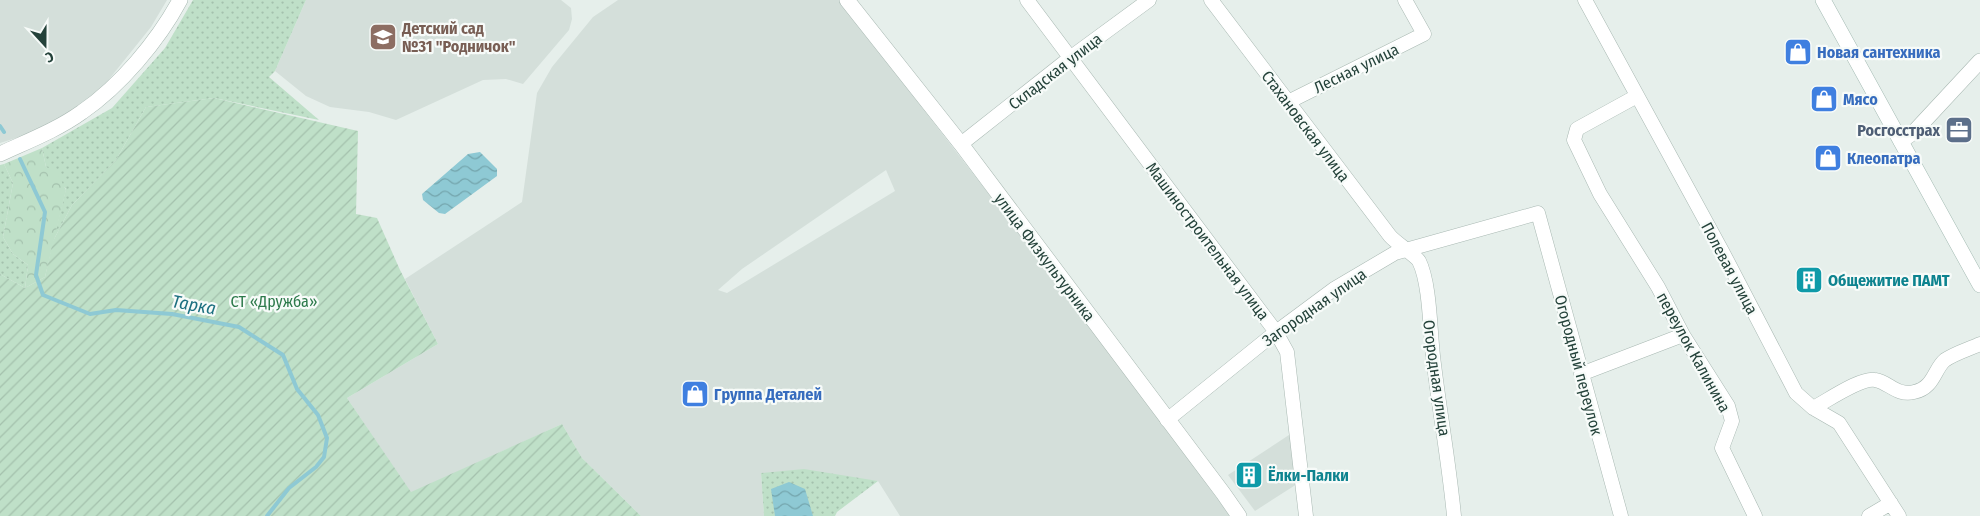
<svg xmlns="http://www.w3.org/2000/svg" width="1980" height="516" font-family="'Fira Sans Condensed',sans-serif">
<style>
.built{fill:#d4dfda;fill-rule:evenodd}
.grass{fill:url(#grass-dots)}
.forest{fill:url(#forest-crowns)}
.garden{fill:url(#garden-furrows)}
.water{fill:url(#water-waves)}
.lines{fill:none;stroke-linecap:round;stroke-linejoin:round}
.stream{stroke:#8ec9d4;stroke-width:4}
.minor-casing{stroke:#a8b8b2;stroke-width:15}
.tertiary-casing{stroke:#a8b8b2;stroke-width:16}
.secondary-casing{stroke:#a4bbb3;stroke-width:16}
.minor{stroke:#fff;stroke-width:14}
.tertiary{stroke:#fff;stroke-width:15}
.secondary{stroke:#fff;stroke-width:15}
.labels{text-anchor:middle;stroke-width:4.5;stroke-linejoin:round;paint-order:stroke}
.education-label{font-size:16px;font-weight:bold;fill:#785e54;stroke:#f7fbf9;text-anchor:start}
.shop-label{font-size:16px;font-weight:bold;fill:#366cbe;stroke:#f7fbf9;text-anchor:start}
.street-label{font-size:16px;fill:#24423a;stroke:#f7fbf9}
.service-label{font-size:16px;font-weight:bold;fill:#4e5e75;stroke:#f7fbf9;text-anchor:end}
.culture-label{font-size:16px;font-weight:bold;fill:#0d838f;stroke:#f7fbf9;text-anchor:start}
.park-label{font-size:16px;fill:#2d7a4b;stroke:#f7fbf9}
.water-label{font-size:18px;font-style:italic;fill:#1c6f80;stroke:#f7fbf9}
</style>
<defs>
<pattern id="grass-dots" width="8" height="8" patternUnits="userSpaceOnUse" patternTransform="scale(1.25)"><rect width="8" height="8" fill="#bfe0c8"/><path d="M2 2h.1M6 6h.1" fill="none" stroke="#a4c1ad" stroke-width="1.8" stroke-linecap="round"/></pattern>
<pattern id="forest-crowns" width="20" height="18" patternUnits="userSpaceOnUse" patternTransform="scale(1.25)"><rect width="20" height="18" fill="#bfe0c8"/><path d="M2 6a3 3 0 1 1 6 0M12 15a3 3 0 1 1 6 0" fill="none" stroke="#a4c1ad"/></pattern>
<pattern id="garden-furrows" width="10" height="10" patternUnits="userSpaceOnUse" patternTransform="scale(1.25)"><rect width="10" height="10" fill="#bfe0c8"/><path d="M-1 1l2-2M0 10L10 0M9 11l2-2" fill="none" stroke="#a4c1ad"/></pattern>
<pattern id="water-waves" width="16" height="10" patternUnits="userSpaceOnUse" patternTransform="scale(1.25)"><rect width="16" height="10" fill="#8ec9d4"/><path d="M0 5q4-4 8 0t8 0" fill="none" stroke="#74a5ad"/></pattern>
</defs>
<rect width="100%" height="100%" fill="#e6efeb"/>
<!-- built -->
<path class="built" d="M0 0H167L151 27 102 88 56 121 29 134 0 143Z
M306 0H561L571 8 572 19 569 30 523 84 506 79 483 80 396 120 369 112 330 107 306 96 275 71Z
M618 0H839L1096 333 1230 516H900L878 481 761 473 764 516H641L582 458 562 424 411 493 347 398 438 344 405 279 522 202 537 93 552 67 593 17ZM886 170 895 191 727 293 718 290 742 269Z
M1292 433 1297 484 1255 511 1228 475Z"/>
<!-- grass -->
<path class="grass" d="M193 0H306L275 71 269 77 319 120 214 98 146 107 116 160 72 205 53 241 66 189 46 167 42 148 112 108 165 48Z
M4 164 13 183 3 237 13 254 28 265 25 288 0 274V165Z
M804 469 878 481 837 512 835 516H764L761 473Z"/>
<!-- forest -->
<path class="forest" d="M42 148 46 167 56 171 66 190 45 277 25 288 28 265 13 254 3 237 13 183 4 164Z"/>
<!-- garden -->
<path class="garden" d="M214 98 358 131 356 214 377 218 400 270 438 344 347 398 411 492 562 424 582 458 641 516H0V274L25 288 45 277 53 241 72 205 116 160 146 107Z"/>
<!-- water -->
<path class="water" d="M480 152 497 169V176L445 214 439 213 423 200 422 194 468 154Z
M789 482 805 489 813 516H775L771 489Z"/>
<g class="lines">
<!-- stream -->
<path class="stream" d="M0 126 4 132
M20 159 45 212 36 275 43 295 90 314 116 310 172 314 239 327 283 355 297 389 318 415 327 438 324 457 316 467 289 488 267 516"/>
<!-- minor casing -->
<g class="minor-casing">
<path id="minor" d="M1027 0 1276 332 1287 352 1306 516
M1211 0 1390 236C1395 242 1416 256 1419 261 1430 283 1430 330 1433 356 1439 409 1449 462 1454 516
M1585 0 1722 251 1796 393 1813 408 1839 423 1899 516
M1637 96 1577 129 1574 140 1600 194 1658 287 1683 335 1728 406 1732 421 1722 448 1755 516
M1288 102 1424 34 1405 0
M961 144 1070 58 1149 0
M1581 374 1683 335
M1813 408C1827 401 1861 377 1875 380 1889 382 1896 396 1914 392 1934 388 1934 369 1945 360 1955 353 1969 349 1980 344
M1167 420 1276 332 1334 289 1395 253 1538 213 1621 516
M1869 516 1891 503"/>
</g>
<!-- tertiary casing -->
<g class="tertiary-casing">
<path id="tertiary" d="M847 0 961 144 1223 493 1239 516
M1901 141 1914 132 1980 61
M0 154C28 141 57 130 82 112 120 86 158 41 180 0"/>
</g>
<!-- secondary casing -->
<g class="secondary-casing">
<path id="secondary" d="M1823 0 1980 285"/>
</g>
<!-- minor -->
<use href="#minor" class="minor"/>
<!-- tertiary -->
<use href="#tertiary" class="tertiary"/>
<!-- secondary -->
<use href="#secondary" class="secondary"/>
</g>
<!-- icons -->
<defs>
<g id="school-square" transform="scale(1.4375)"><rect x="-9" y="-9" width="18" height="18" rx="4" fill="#8d6e63" stroke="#f7fbf9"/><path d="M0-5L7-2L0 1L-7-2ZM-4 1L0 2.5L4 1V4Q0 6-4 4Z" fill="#fff"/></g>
<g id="shop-square" transform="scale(1.4375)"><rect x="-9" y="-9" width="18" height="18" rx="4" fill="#3f7fe0" stroke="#f7fbf9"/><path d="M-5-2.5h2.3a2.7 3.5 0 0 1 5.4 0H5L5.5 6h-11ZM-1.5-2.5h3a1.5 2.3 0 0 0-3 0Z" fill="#fff"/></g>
<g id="office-square" transform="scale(1.4375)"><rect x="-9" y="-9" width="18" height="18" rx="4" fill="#5c6f8a" stroke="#f7fbf9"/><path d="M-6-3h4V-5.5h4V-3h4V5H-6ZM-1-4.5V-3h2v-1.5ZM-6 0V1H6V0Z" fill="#fff"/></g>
<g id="building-square" transform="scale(1.4375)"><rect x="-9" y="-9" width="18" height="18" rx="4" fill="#0f9aa8" stroke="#f7fbf9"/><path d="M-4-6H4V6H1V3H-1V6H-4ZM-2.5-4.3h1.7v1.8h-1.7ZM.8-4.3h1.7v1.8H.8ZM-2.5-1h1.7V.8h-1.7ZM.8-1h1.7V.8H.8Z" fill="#fff"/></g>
</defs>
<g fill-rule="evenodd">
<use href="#school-square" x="383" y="37"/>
<use href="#shop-square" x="1798" y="52"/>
<use href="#shop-square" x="1824" y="99"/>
<use href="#office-square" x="1959" y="130"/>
<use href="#shop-square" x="1828" y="158"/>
<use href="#building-square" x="1809" y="280"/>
<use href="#shop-square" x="695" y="394"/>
<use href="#building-square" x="1249" y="475"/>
</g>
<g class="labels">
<!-- education labels -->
<g class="education-label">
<text x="402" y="34">Детский сад<tspan x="402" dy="18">№31 "Родничок"</tspan></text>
</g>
<!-- shop labels -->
<g class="shop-label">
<text x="1817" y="58">Новая сантехника</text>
<text x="1843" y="105">Мясо</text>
<text x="1847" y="164">Клеопатра</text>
<text x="714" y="400">Группа Деталей</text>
</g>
<!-- street labels -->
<g class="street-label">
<text transform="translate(1356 68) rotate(-26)" y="6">Лесная улица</text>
<text transform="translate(1055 71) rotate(-38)" y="6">Складская улица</text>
<text transform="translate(1306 126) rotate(53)" y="6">Стахановская улица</text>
<text transform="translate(1208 241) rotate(53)" y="6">Машиностроительная улица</text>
<text transform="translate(1045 257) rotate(53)" y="6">улица Физкультурника</text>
<text transform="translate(1730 268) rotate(62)" y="6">Полевая улица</text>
<text transform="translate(1314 307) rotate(-35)" y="6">Загородная улица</text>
<text transform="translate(1694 352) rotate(61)" y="6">переулок Калинина</text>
<text transform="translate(1579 365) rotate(75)" y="6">Огородный переулок</text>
<text transform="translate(1437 378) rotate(82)" y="6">Огородная улица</text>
</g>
<!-- service labels -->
<g class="service-label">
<text x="1940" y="136">Росгосстрах</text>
</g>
<!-- culture labels -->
<g class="culture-label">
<text x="1828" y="286">Общежитие ПАМТ</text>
<text x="1268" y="481">Ёлки-Палки</text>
</g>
<!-- park labels -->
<g class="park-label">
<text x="274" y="307">СТ «Дружба»</text>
</g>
<!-- water labels -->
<g class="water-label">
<text transform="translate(194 305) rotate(10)" y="6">Тарка</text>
</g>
</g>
<!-- north arrow -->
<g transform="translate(45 45) rotate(159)" stroke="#f7fbf9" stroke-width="4" paint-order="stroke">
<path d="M0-4L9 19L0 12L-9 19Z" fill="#24423a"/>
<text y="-8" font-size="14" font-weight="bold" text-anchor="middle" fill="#24423a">С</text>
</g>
</svg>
